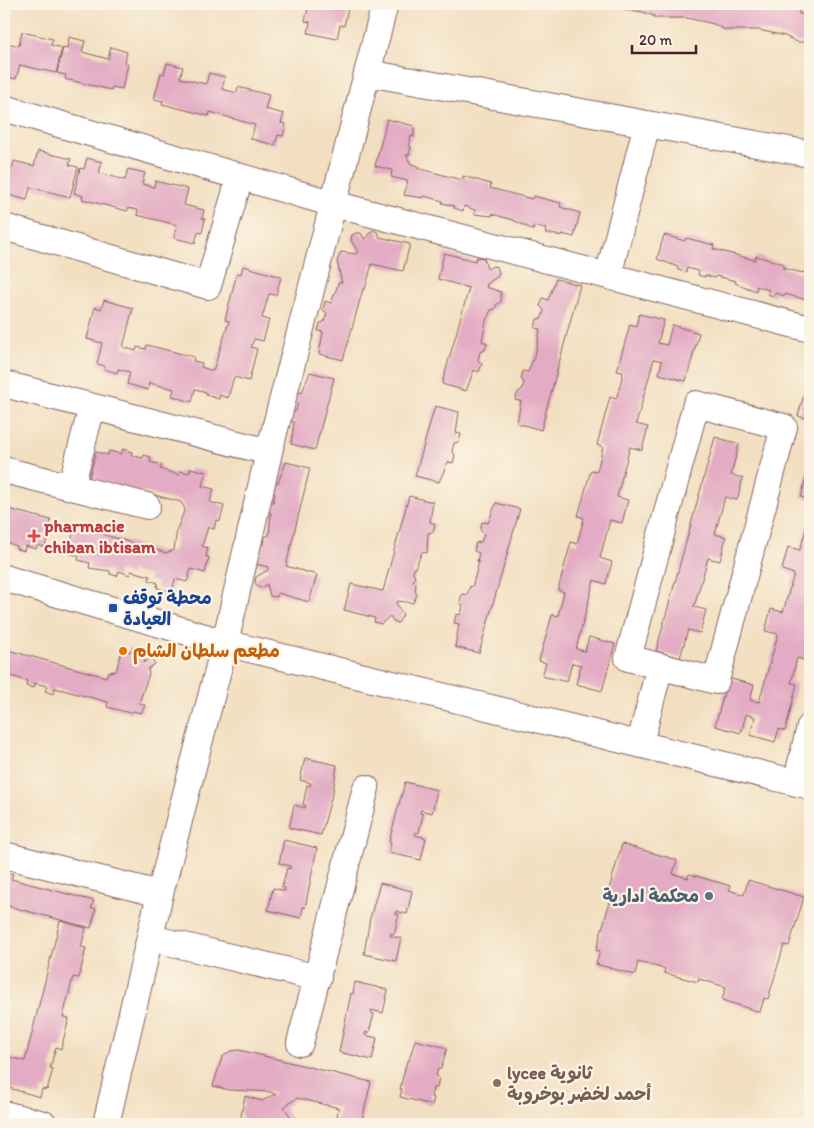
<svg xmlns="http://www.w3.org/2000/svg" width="814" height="1128" font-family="Itim,'Playpen Sans Arabic',sans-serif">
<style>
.building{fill:#e3acc4}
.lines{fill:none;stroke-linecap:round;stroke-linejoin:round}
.minor-casing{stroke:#856260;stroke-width:28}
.minor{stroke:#fff;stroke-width:26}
.health-dot{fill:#e0444e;stroke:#fcf5e5;stroke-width:2}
.transit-dot{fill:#1a4fb4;stroke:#fcf5e5;stroke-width:2}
.food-dot{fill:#e8710a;stroke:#fcf5e5;stroke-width:2}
.service-dot{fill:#5c6f8a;stroke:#fcf5e5;stroke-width:2}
.education-dot{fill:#8d6e63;stroke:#fcf5e5;stroke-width:2}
.labels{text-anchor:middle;stroke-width:4.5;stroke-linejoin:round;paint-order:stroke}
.health-label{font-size:18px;font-weight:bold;fill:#be3a42;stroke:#fcf5e5;text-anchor:start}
.transit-label{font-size:18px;font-weight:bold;fill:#164399;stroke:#fcf5e5;text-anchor:start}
.food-label{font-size:18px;font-weight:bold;fill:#c56008;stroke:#fcf5e5;text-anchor:start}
.service-label{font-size:18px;font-weight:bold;fill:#4e5e75;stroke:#fcf5e5;text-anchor:end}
.education-label{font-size:18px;font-weight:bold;fill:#785e54;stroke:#fcf5e5;text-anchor:start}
</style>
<rect width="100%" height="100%" fill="#fcf5e5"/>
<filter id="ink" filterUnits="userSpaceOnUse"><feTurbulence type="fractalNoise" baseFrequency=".02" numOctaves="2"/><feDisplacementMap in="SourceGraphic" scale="10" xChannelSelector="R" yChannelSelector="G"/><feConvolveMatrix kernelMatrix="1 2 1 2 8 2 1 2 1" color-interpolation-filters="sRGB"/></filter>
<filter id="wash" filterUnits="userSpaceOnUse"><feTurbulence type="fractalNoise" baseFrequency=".0096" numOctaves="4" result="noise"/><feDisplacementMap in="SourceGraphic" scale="20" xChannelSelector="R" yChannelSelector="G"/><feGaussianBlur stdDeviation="1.12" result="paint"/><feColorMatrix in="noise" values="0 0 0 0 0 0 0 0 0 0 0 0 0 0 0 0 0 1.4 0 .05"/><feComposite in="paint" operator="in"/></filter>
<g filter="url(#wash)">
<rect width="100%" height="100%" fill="#f2dfc1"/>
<g id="blocks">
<!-- building -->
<path class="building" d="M309 4H349L344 26 340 25 337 39 308 33 310 22 305 21Z
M623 4H757V6L782 10V7H799V14L810 15V42H797L785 36 759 30H725L714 24 687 18H654V16L643 12 623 9Z
M22 32 53 39 51 45 62 48 56 73 20 65 16 79 4 76V42L19 46Z
M69 37 85 41 82 52 108 59 111 47 127 52 125 63 128 64 122 89 112 87 111 90 65 79 66 75 57 73 63 48 67 49Z
M167 63 183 67 180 78 206 84 209 73 225 77 222 89 237 93 238 87 269 95 265 109 284 114 281 123 286 124 283 136 278 135 275 145 251 139 255 125 210 112 209 116 162 104 163 101 154 99 161 73 164 74Z
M387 119 414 126V137L411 136 409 146 411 147 409 155H406L411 164 418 166 417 168 462 180 463 176 491 184 490 188 532 199 533 196 561 203 560 207 580 213 574 237 562 234V236L545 233 546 229 534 226 533 230 513 220 492 214V216L474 214 475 210 464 206 463 211 454 208V206L442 203 443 201 424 196 423 198 404 195 408 181 391 177 392 170 375 166Z
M38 151 71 159 69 165 78 167 70 197 30 187 27 200 5 194 8 182H5L8 168 12 169 14 161 34 166Z
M87 158 102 162 99 173 125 180 128 169 145 173 142 184 154 187 155 181 188 189 184 205 204 210 202 218 205 219 202 233 198 232 195 243 174 238 177 225 137 215 138 210 129 208 127 211 82 199 83 196 74 193 80 168 84 169Z
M373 230 379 233V237L410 244 403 271 372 264 365 289H363L343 360 319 354 323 332 318 331 320 323 324 322 327 313 323 310 325 301 331 303 339 282 342 283 337 261 341 252 356 254 358 252 351 240 352 235 356 233H361L364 239Z
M664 235 685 241 686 238 714 245 713 249 755 260 756 256 784 264 783 268 803 273 804 271 808 272 810 267V301L785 294V296L775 293 774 296 767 294 769 290 757 286 756 291 735 283 736 281 716 276 715 278 705 275V277L698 275 699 271 687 268 686 272 678 270V267L657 259Z
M444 253 475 261 477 257 484 258 487 269 493 266 497 267 499 272 498 276 487 284 486 287 501 292V302L497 304 495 309 491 310 486 321 482 341 487 343 485 350 480 352 478 360 482 364 479 372 474 370 466 391 442 384 469 288 438 279Z
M243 266 281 277 276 295 269 294 262 318 269 320 263 341 254 339 251 347 257 349 249 381 234 377 228 398 220 395 219 399 206 395V392L195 389 192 402 172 396 174 389 149 383 148 390 127 384 130 372 118 369 117 373 104 369 105 366 97 364 102 343 87 339 95 307 101 309 104 300 133 308 123 347 136 351 137 347 146 349 147 345 194 357 193 361 202 363 201 367 213 371 229 321 225 320 237 273 241 274Z
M556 279 580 285 541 430 517 423 521 401 515 400 518 392 522 390 524 382 521 379 523 371 528 372 536 351 540 329 535 328 537 319 542 318 544 310 540 306 543 298 548 300Z
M639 314 664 320 658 343 667 345 672 325 699 333 686 381 659 374 662 361 654 359 636 424 648 427 642 450 630 447 625 465 617 497 628 500 622 523 610 520 600 558 612 562 606 584 594 580 576 649 585 651 589 637 615 644 602 691 576 684 581 665 572 663 567 682 542 676 546 663 539 661 552 615 558 616 564 592 558 590 571 542 577 544 584 518 578 516 591 470 597 471 603 447 597 445 610 397 616 399 620 386 623 372 617 371 630 324 636 326Z
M310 372 334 378 315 450 291 444 294 422 289 421 292 412 296 411 298 403 295 399 297 391 302 393Z
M810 372V419L798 416Z
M435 406 459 412 456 433 461 434 459 442 454 443 452 451 455 455 453 463 448 462 439 482 415 476Z
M715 437 739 444 731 475 743 478 737 500 725 497 715 534 726 537 720 561 708 558 694 607 706 610 700 633 688 630 680 658 656 651Z
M123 449 132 452 131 455 143 458 144 455 151 457 150 462 162 465 160 469 179 475 180 471 189 473 191 468 206 472 202 486 214 489 210 502 224 506 220 521 216 520 214 529 208 527 205 537 202 546 208 548 206 557H209L205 573 191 569 187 582 175 579 172 592 157 588 158 583 149 580 150 576 131 571 130 575 119 571 117 576 110 574V571L89 568 90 563 78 560 79 556 68 553 75 526 166 553 174 550 177 529 185 509 181 502 89 478 96 452 108 455 109 451 121 454Z
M286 462 310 468 286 566 317 575 309 602 278 593 277 597 270 596 267 584 262 588 257 586 255 582 256 577 268 570V567L256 564 260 545 264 544 265 537 269 535 271 513 266 511 268 503 273 502 275 494 271 490 273 482 278 483Z
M807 474 810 475V499L801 497Z
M409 496 433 502 430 522 435 524 433 532 428 533 427 553 422 552 413 572 415 576 413 582 416 585 415 591 417 594 413 603 398 601 396 603 403 615 398 623 393 621 390 616 381 624 374 622 375 618 344 610 351 584 383 591Z
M496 503 520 509 479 653 455 647 459 624 454 623 456 615 461 614 463 606 460 602 462 594 467 595 470 586 472 587 479 562H477L479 553 474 551 476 543 481 542 484 534 480 530 482 522 488 523Z
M4 508 51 520 45 547 37 545 36 549 25 546 24 551 16 549 17 546 4 542Z
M810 515V636L804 660 797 658 791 683 797 684 785 731 779 729 775 742 750 735 755 717 746 714 741 733 715 726 728 678 754 685 750 700 759 702 778 634 765 631 771 609 783 612 794 574 782 570 788 547 800 550Z
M132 647 146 654 144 663 151 658 155 664 148 669 149 674 139 703 145 705 141 713 133 711 130 713 107 707 108 702 55 688 53 694 45 691 47 686 35 683 34 688 26 686 27 681 4 674V649L106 677 108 672 116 671 122 649 131 652Z
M305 758 337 765 333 791 321 835 289 828 294 805 305 808 306 805H303L307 785 310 786 311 783 300 780Z
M405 782 437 790 432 813 421 810 420 813 423 814 419 833 416 832 415 835 426 838 421 860 389 853 391 842H389Z
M284 840 317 848 305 908 303 907 301 918 268 910 273 888 285 891V888L282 887 287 868 290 869V866L279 863Z
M622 844 677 860 673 874 688 878 689 874 731 886 729 890 744 895 748 880 804 897 789 946 784 945 768 999 764 998 760 1012 722 1000 726 987 699 979 698 982 664 973 665 969 638 962 635 975 596 964 600 951 596 950 612 894 608 893Z
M4 872 13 874 11 879 94 901 91 908 96 909 91 928 4 905Z
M380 883 412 891 407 914 396 911 395 914H399L394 934 391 933 390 936 401 938 396 961 364 954 370 918Z
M60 921 86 928 81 947 86 948 79 978 73 977 63 1017 69 1018 61 1049 56 1047 50 1068 53 1069 47 1090 42 1089 40 1097 9 1088 7 1092 4 1091V1056L25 1061Z
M355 982 388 990 383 1013 371 1010V1013L374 1014 369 1033 366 1032 365 1035 377 1038 372 1060 339 1052 351 993 353 994Z
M415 1040 447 1048 441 1069H438L436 1076 439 1077 437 1088H433L431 1097 434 1098 432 1105 400 1097 402 1089H400L407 1061H409Z
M239 1050 371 1082 361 1124H335L339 1108 297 1098 284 1107 295 1124H247L241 1116 245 1096 262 1101 273 1095H276L271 1092 229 1090 213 1086 222 1057 231 1051Z"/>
</g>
</g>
<g filter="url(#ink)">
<use href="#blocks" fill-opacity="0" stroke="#856260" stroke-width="1"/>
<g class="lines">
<!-- minor casing -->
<g class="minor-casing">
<path id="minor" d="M368 73 647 124 608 276
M4 108 334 204 810 329
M647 124 810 154
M4 227 208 286 240 177
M4 384 269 452
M696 404 784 427 716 681 628 658Z
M4 470 147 506
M71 487 92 407
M4 578 225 643 810 786
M640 743 660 666
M796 783 810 727
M4 855 160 894
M151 938 318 978
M300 1043 366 788
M4 1114 44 1124
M106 1124 160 894 225 643 269 452 385 4"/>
</g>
<!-- minor -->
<use href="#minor" class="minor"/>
</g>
</g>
<!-- markers -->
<path class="health-dot" d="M31.5 528.5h5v5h5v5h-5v5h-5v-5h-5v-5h5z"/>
<rect class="transit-dot" x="108" y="603" width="10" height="10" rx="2.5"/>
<circle class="food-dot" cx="123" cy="651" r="5"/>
<circle class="service-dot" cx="709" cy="896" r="5"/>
<circle class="education-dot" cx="497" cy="1083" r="5"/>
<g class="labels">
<!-- health labels -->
<g class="health-label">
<text x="44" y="532">pharmacie<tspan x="44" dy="21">chiban ibtisam</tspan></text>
</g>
<!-- transit labels -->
<g class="transit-label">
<text x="123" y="604">محطة توقف<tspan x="123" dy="21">العيادة</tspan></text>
</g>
<!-- food labels -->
<g class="food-label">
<text x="133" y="657">مطعم سلطان الشام</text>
</g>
<!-- service labels -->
<g class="service-label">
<text x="699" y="902">محكمة ادارية</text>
</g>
<!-- education labels -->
<g class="education-label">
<text x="507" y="1079">lycee ثانوية<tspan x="507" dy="21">أحمد لخضر بوخروبة</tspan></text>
</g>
</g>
<!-- margin -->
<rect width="814" height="1128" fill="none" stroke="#fcf5e5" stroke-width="20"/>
<!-- scale -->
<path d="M632 45v8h64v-8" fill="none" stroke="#4a1f2b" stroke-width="2.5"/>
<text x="639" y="45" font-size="15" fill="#4a1f2b" stroke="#fcf5e5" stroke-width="4" paint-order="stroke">20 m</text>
</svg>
